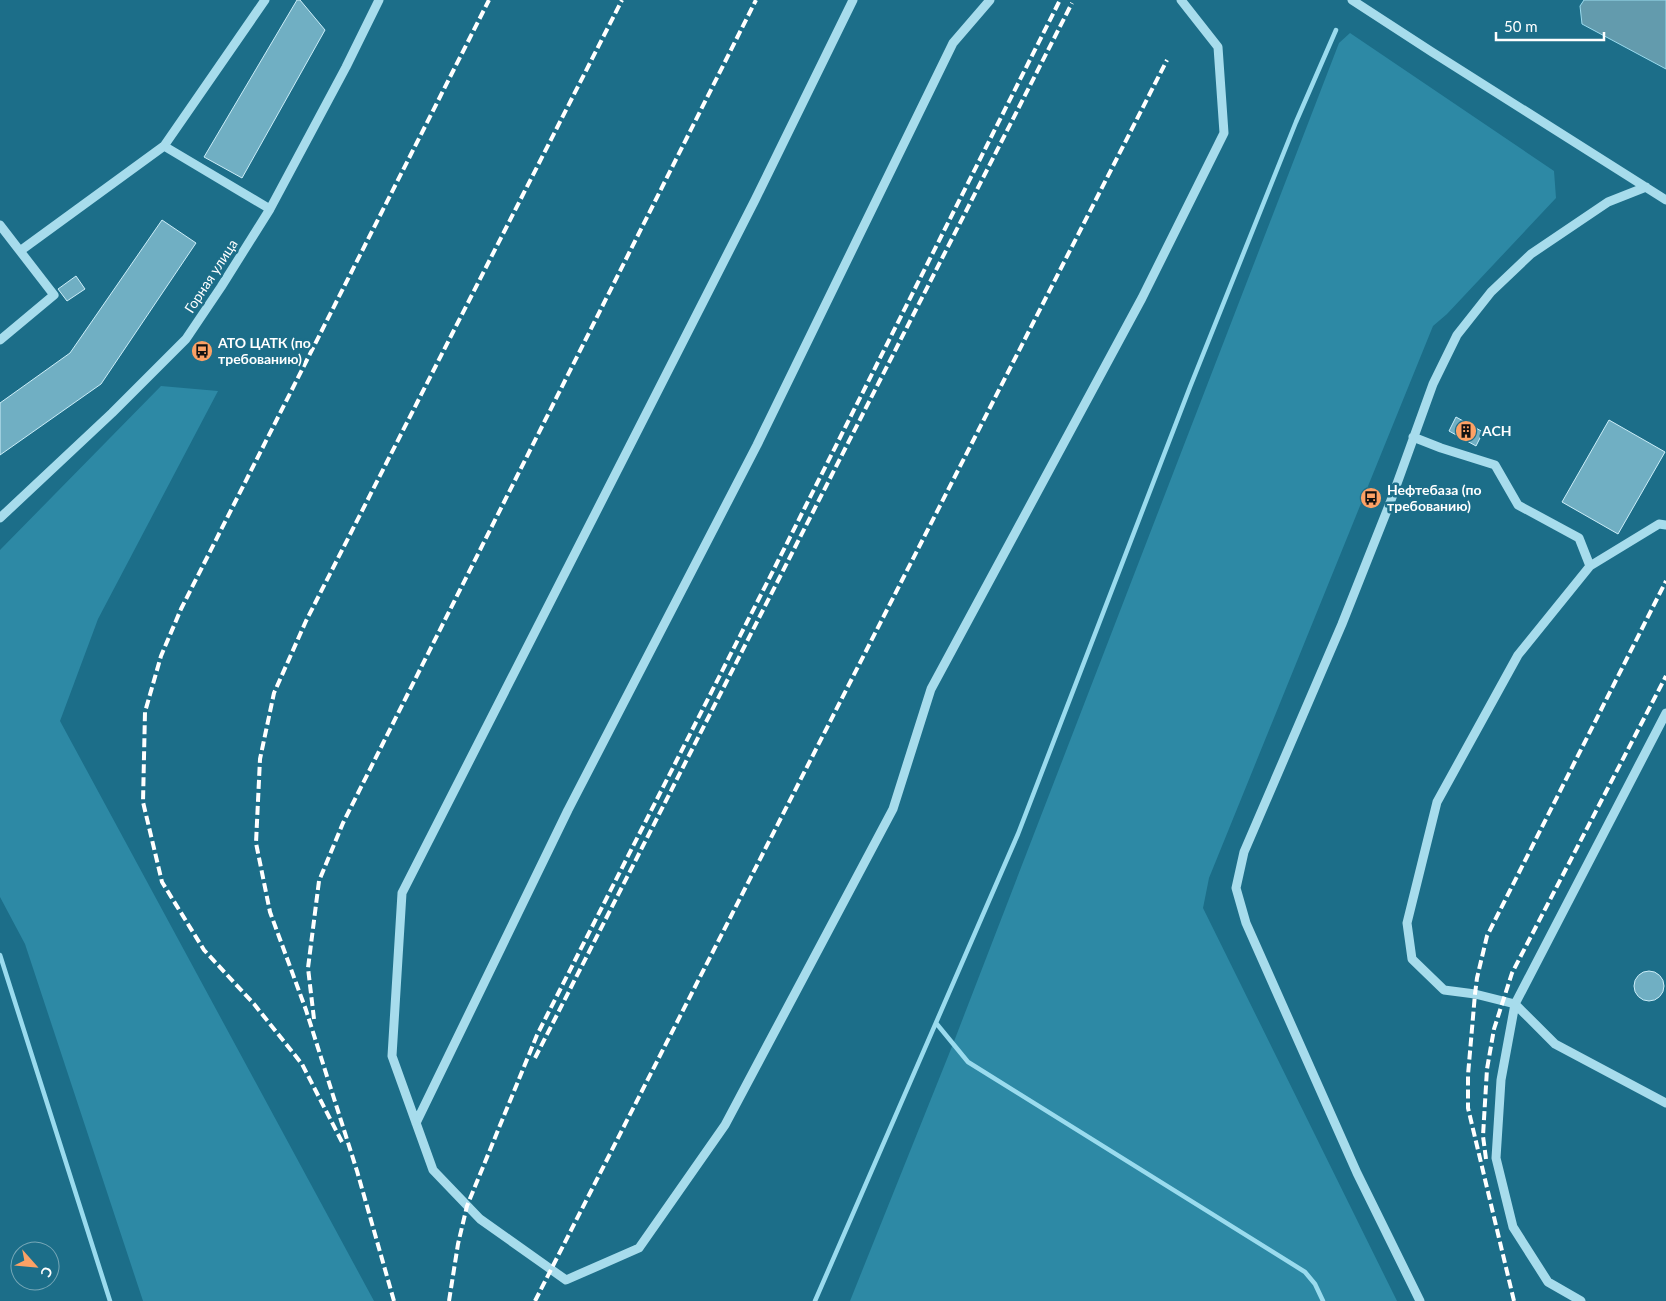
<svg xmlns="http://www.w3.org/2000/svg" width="1666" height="1301" font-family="Lato,sans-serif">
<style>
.green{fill:#2d89a5}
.water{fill:#639bad;stroke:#9adbee}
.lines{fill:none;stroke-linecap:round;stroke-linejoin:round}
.stream{stroke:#9adbee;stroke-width:4.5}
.building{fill:#70afc3;stroke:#cceef9}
.minor{stroke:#a7dcec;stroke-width:9}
.rail{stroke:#fff;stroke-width:4;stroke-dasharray:9 4;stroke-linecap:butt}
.labels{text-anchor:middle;stroke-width:5;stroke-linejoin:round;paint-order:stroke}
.street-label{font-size:14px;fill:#fff;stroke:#1c6e89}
.poi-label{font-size:14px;font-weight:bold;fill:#fff;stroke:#1c6e89;text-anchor:start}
</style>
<rect width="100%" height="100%" fill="#1c6e89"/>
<!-- green -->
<path class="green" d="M1350 33 1554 171 1556 198 1447 314 1433 326 1209 878 1203 908 1397 1301H850L953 1044 1339 43Z
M161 386 218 391 98 619 60 721 374 1301H143L25 944 0 897V550Z"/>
<!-- water -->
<path class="water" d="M1584 0H1666V69L1582 24 1580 6Z"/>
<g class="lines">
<!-- stream -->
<path class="stream" d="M0 955 110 1301
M936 1023 968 1062 1305 1272 1315 1284 1323 1301
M815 1301 1018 834 1190 387 1296 122 1336 30"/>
</g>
<!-- building -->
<path class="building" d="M297 0H300L325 30 242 178 204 157Z
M162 220 196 243 101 384 0 455V403L70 353Z
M76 276 85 289 67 301 58 289Z
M1456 417 1483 432 1476 446 1449 431Z
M1609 420 1665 452 1618 534 1562 502Z
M1634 986a15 15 0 1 1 30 0a15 15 0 1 1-30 0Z"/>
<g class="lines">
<!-- minor -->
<path class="minor" d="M853 0 755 200 402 893 392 1056 433 1170 480 1219 566 1280 639 1248 725 1125 893 809 931 689 1142 298 1224 133 1218 47 1181 0
M1352 0 1432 52 1666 200
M164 146 265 0
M0 225 20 251 164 146 270 209
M0 340 54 295 20 251
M1413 437 1441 448 1495 465 1518 505 1579 538 1590 566
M0 518 112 413 186 339 221 287 270 209 346 67 379 0
M1666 525 1659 524 1590 566 1518 655 1437 802 1407 923 1412 959 1444 990 1475 994 1515 1004 1555 1044 1666 1103
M416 1123 568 810 757 445 953 43 990 0
M1420 1301 1357 1173 1246 923 1236 888 1244 852 1342 624 1390 503 1433 384 1457 335 1491 292 1531 254 1608 202 1646 187
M1581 1301 1548 1282 1513 1227 1496 1158 1501 1080 1515 1004 1666 713"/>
<!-- rail -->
<path class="rail" d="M314 1019 308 968 319 881 343 823 756 0
M535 1058 1072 3
M342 1142 302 1064 254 1004 204 950 162 882 143 802 145 712 161 656 181 609 489 0
M1486 1159 1483 1136 1487 1069 1494 1029 1512 973 1666 676
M394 1301 357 1171 306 1010 270 912 256 843 260 759 274 693 306 621 622 0
M449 1301 458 1244 467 1206 537 1035 774 569 1060 0
M535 1301 1167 60
M1514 1301 1468 1108V1075L1475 994 1477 978 1487 936 1666 581"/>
</g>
<!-- icons -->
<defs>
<g id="bus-disc" transform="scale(1.125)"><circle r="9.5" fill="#fca165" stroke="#1c6e89"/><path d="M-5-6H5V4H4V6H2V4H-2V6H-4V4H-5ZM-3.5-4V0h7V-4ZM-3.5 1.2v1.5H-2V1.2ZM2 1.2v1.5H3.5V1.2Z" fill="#111"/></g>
<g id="building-disc" transform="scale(1.125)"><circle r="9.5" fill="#fca165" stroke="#1c6e89"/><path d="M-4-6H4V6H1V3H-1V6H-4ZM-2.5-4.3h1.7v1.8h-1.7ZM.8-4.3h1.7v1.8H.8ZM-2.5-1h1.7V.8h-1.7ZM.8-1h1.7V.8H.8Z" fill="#111"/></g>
</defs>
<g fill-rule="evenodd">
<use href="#bus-disc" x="202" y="351"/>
<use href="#building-disc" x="1466" y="431"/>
<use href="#bus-disc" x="1371" y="498"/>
</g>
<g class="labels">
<!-- street labels -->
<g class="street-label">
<text transform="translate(211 276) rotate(-57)" y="5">Горная улица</text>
</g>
<!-- poi labels -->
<g class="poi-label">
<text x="218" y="348">АТО ЦАТК (по<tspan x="218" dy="16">требованию)</tspan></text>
<text x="1482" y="436">АСН</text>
<text x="1387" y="495">Нефтебаза (по<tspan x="1387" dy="16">требованию)</tspan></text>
</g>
</g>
<!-- north arrow -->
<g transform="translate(35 1266) rotate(117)"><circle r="24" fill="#1c6e89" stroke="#77a8b8"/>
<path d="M0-4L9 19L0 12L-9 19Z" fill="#fca165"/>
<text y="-8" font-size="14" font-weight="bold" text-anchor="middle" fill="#ffffff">С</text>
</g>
<!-- scale -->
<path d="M1496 32v8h108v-8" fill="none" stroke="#ffffff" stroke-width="2.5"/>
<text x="1504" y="32" font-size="15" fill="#ffffff" stroke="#1c6e89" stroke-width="4" paint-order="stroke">50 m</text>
</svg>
